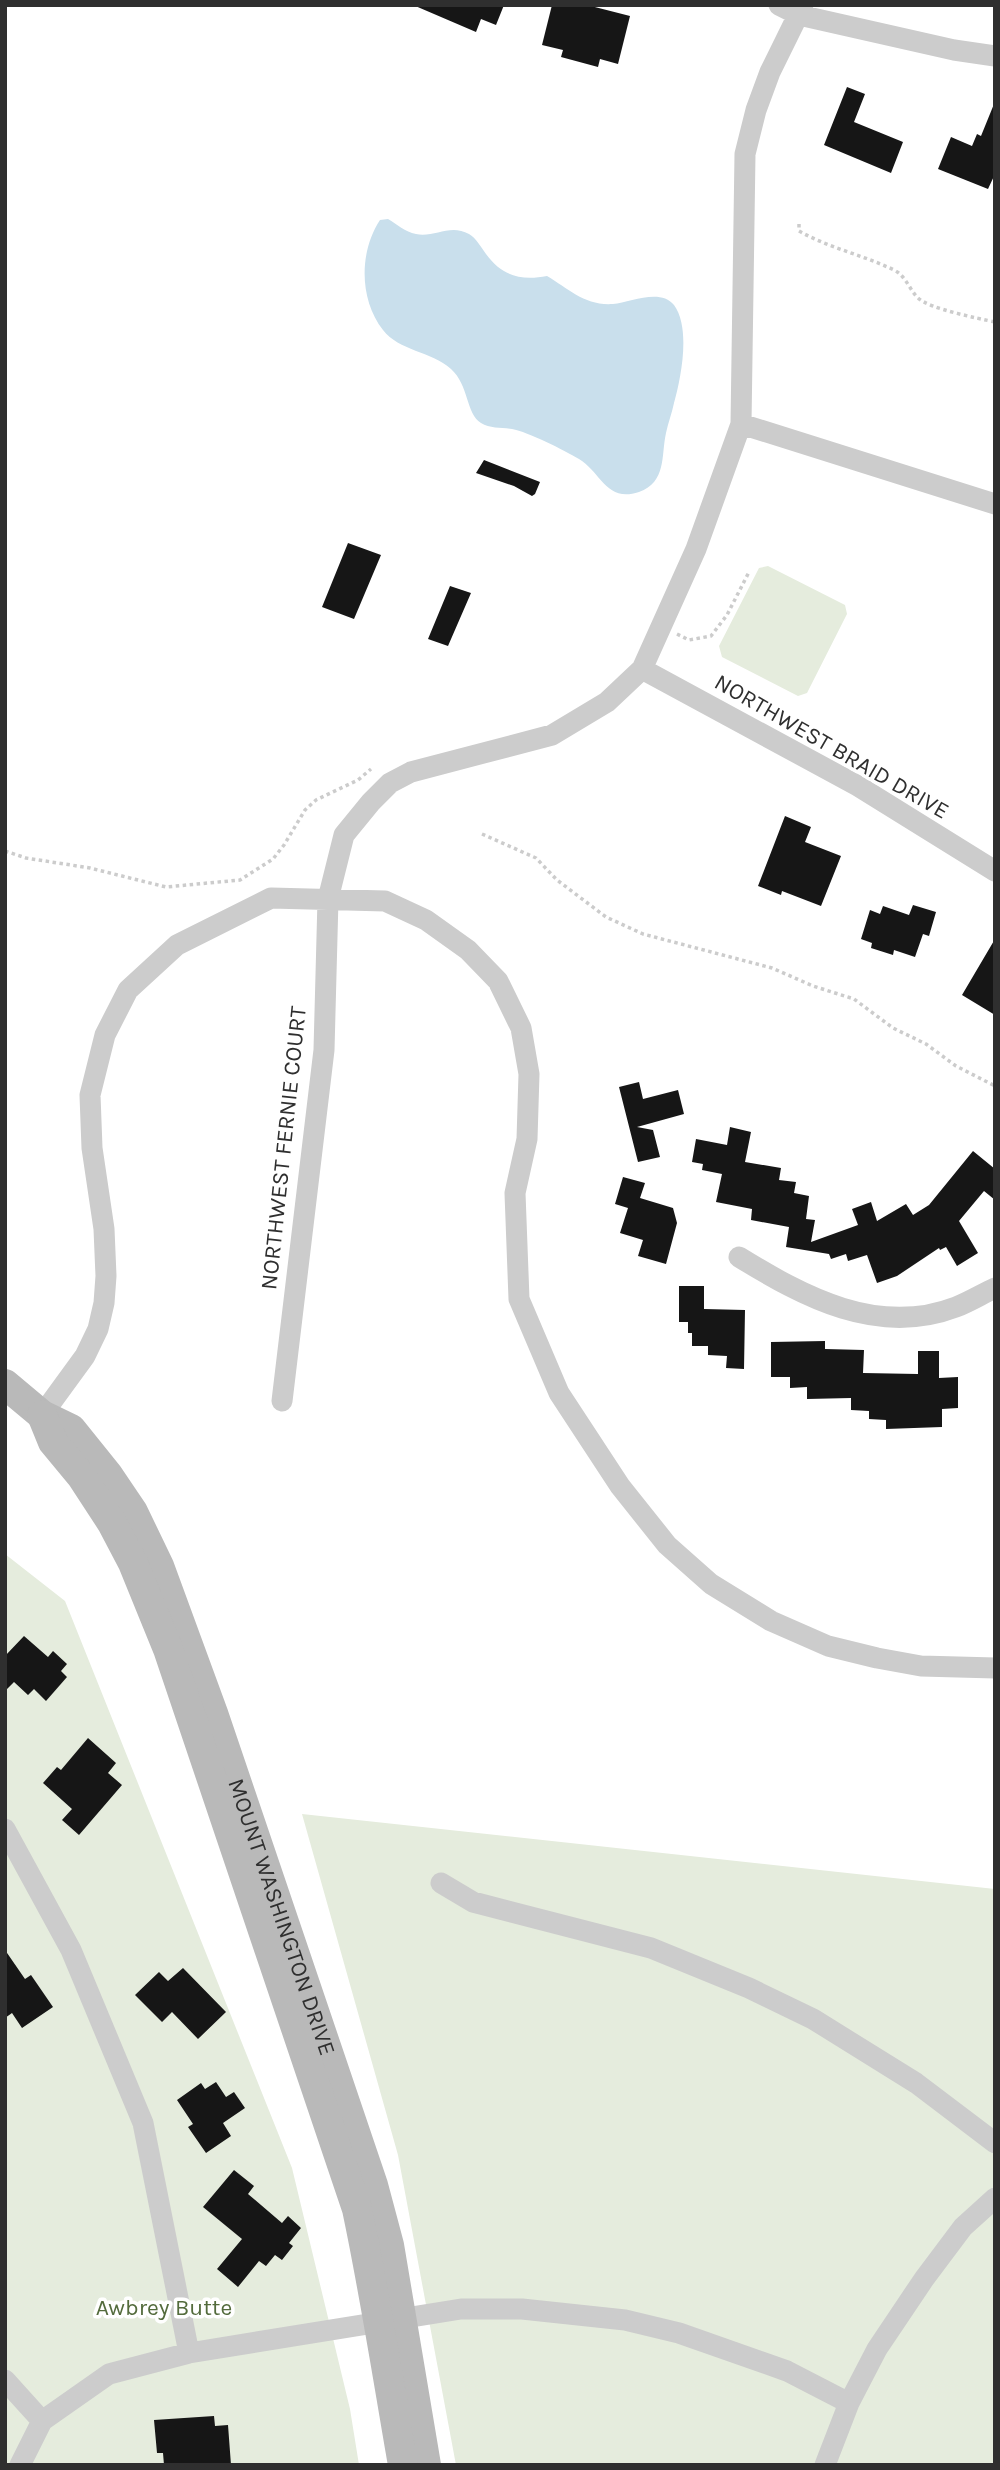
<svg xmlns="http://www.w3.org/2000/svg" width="1000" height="2470" font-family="Karla,sans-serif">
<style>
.green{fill:#e5ecdd}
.water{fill:#c9dfec}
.building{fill:#161616}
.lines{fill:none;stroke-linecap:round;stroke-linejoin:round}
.path{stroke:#ccc;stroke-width:3.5;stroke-dasharray:3.5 3.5;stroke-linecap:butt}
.street{stroke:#ccc;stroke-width:21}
.secondary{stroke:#b9b9b9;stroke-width:30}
.labels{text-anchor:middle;stroke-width:7;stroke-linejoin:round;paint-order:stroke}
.street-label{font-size:23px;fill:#2f2f2f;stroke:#fff}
.park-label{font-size:23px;fill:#536b3c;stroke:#fff}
</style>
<rect width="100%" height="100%" fill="#fff"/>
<!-- green -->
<path class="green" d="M768 566 845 605 847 614 807 693 798 696 722 657 719 646 759 568Z
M5 1554 65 1601 292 2168 350 2409 359 2465H5Z
M302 1814 995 1889V2465H456L398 2155Z"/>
<!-- water -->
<path class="water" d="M388 219C397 224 405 232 416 234 434 238 450 223 469 234 476 238 481 247 486 254 502 276 521 281 547 276 569 289 585 306 613 304 630 302 661 288 674 305 691 328 681 378 674 403 672 413 668 423 666 433 661 455 667 482 639 492 606 503 601 472 579 459 564 450 528 432 512 429 502 427 490 429 481 423 466 414 469 385 451 369 431 351 399 351 383 330 359 299 359 252 380 220Z"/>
<!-- building -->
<path class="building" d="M413 5H504L496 25 481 19 476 32Z
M552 5H587L630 16 618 64 600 59 598 67 561 57 563 50 542 45Z
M847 87 865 94 854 122 903 142 891 173 824 145Z
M994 104 995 174 988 189 938 169 951 137 972 146 977 134 981 136Z
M484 460 540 482 535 494 532 496 514 486 476 473Z
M348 543 381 555 354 619 322 607Z
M450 586 471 593 448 646 428 639Z
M785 816 811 827 805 842 841 856 821 906 782 891 781 895 758 886Z
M913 905 936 912 929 936 923 934 915 957 894 950 893 955 871 948 872 943 861 939 870 910 880 914 883 906 909 915Z
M995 939V1015L962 995Z
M639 1082 643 1099 678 1090 684 1114 637 1127 653 1130 660 1157 638 1162 619 1087Z
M730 1127 751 1132 745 1162 781 1168 779 1180 796 1182 794 1193 809 1196 806 1219 815 1220 811 1242 858 1225 852 1209 871 1202 877 1221 906 1204 913 1215 929 1205 973 1151 995 1169V1200L984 1191 959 1221 978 1253 957 1266 946 1247 940 1250 939 1248 897 1276 877 1283 867 1255 848 1261 846 1254 831 1259 829 1254 786 1247 789 1227 751 1220 752 1209 716 1202 722 1174 702 1170 703 1164 692 1162 696 1139 727 1145Z
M623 1177 645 1183 640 1198 673 1208 677 1223 666 1264 638 1256 643 1240 620 1233 628 1208 615 1204Z
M679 1286H704V1309L745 1310 744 1369 726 1368 727 1356 708 1355V1346H692V1333H688V1322H679Z
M825 1341V1349L864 1350 863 1373 918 1374V1351H939V1378L958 1377V1408L942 1409V1427L886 1429V1420L869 1419V1411L851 1410V1398L807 1399V1387L790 1388V1377H771V1342Z
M24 1636 48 1657 53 1651 67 1664 61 1671 67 1677 46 1701 34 1689 28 1695 14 1682 5 1691V1656Z
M88 1738 116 1763 108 1773 122 1785 79 1835 62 1820 72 1809 43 1783 57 1767 61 1770Z
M5 1950 25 1979 31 1975 53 2007 22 2028 12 2013 5 2018Z
M183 1968 226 2012 198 2039 172 2012 162 2022 135 1995 159 1972 168 1981Z
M216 2082 226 2097 234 2092 245 2108 223 2123 231 2136 206 2153 188 2127 193 2124 177 2100 201 2083 205 2089Z
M234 2170 254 2186 248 2194 282 2223 288 2216 301 2228 289 2243 293 2246 282 2260 275 2255 266 2266 259 2261 238 2287 217 2269 242 2239 203 2207Z
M214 2416 215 2426 228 2425 231 2465H164L163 2453H157L154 2420Z"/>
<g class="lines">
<!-- path -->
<path class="path" d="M799 224V231C829 248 863 255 894 270 906 276 909 289 918 298 930 309 977 318 995 322
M677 634 689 640 711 636 727 615 749 572
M482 834 536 858 557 880 606 917 643 934 772 968 813 986 854 999 893 1028 926 1044 956 1066 995 1086
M5 851 26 858 90 868 166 887 240 880 273 859 284 845 305 810 316 800 358 780 371 769"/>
<!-- street -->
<path class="street" d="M779 5 799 15 954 50 995 56
M741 424 995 504
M642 669 858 786 995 871
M739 1257C804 1297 878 1337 956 1307 969 1302 982 1294 995 1288
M282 1401 324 1050 328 899 344 835 371 802 390 783 411 772 552 735 607 702 642 669 696 549 741 424 745 154 756 110 770 72 803 5
M42 1415 85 1356 98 1329 104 1303 106 1276 104 1229 92 1148 90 1095 105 1035 128 990 177 945 271 898 385 901 426 920 468 950 498 981 521 1028 529 1074 527 1139 515 1193 519 1299 559 1393 620 1486 667 1545 711 1584 771 1621 828 1646 877 1658 921 1666 995 1668
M5 1829 71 1950 143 2123 189 2353
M441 1883 473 1902 651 1948 749 1988 813 2019 916 2083 995 2143
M5 2380 42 2421
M20 2465 42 2421 109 2374 189 2353 461 2309H522L625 2320 679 2333 787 2371 849 2403
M825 2465 849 2403 877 2349 924 2279 963 2227 995 2198"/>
<!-- secondary -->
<g class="secondary">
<path id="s1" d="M5 1384 42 1415 71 1429 108 1475 133 1512 159 1566 214 1716 373 2185 389 2245 426 2465"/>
<path d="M42 1415 53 1442 82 1477 112 1523 133 1563 168 1649 357 2209C375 2294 388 2379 403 2465"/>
</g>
</g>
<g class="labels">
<!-- street labels -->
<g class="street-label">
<text transform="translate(832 746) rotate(30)" y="8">NORTHWEST BRAID DRIVE</text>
<text transform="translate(283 1148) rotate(-84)" y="8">NORTHWEST FERNIE COURT</text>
<text dy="8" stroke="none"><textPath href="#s1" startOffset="616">MOUNT WASHINGTON DRIVE</textPath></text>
</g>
<!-- park labels -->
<g class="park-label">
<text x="164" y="2315">Awbrey Butte</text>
</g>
</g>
<!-- border -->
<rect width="1000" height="2470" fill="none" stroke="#2f2f2f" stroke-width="14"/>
</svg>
